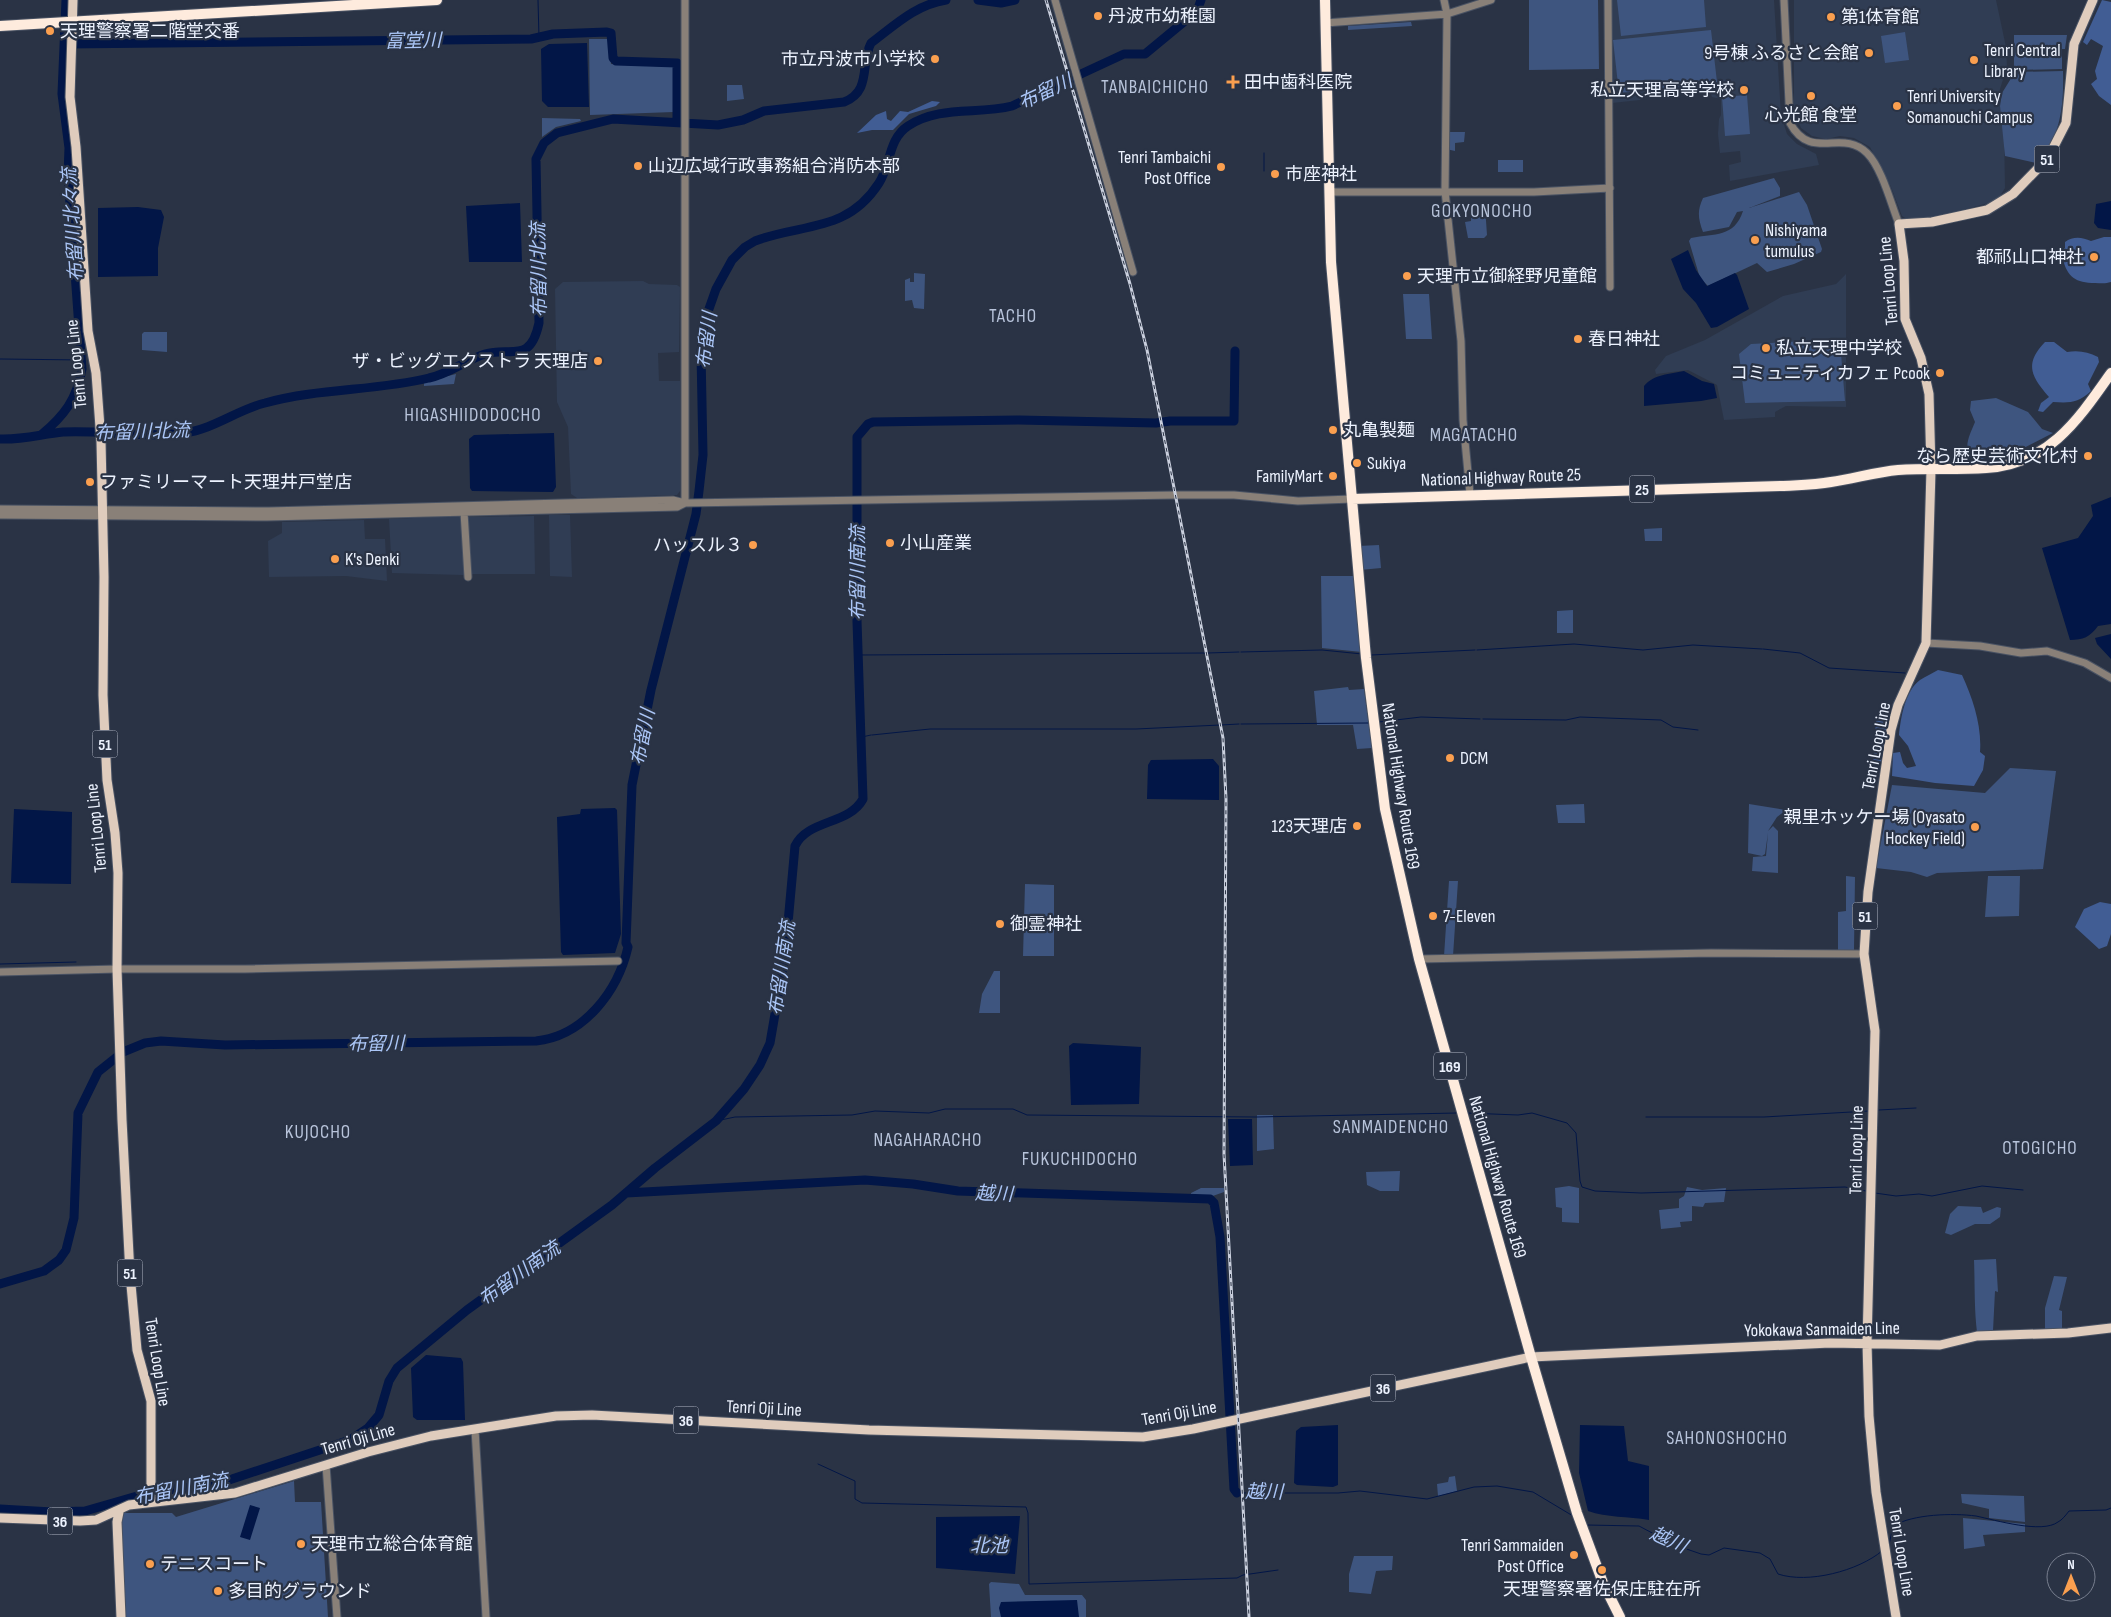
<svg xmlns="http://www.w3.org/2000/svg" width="2111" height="1617" font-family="'Sofia Sans Condensed','Noto Sans JP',sans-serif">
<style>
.built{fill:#303d54}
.green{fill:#3e557f}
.forest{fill:#415d94}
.water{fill:#021647}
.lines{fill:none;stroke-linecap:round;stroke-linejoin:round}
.stream{stroke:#021647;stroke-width:1}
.river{stroke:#021647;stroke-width:9}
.minor-casing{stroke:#495263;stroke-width:9}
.major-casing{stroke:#495263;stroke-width:11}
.highway-casing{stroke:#495263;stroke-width:12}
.minor{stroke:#898078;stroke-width:7}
.major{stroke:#dfccbd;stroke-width:9}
.highway{stroke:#feebdd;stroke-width:10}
.rail-casing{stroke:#c9cfdd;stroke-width:3}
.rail{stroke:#2a3345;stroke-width:1;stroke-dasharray:4;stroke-linecap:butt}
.poi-dot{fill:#fa9f4f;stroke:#2a3345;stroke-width:2}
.labels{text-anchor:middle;stroke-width:4.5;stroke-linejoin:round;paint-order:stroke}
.shield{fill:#2a3345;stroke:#b2b9c6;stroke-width:1}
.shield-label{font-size:16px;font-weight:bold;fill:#ecf2fe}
.poi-label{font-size:18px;fill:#ecf2fe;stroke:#2a3345;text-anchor:start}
.street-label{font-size:18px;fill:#ecf2fe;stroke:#2a3345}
.water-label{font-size:19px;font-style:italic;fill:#abc6f7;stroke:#2a3345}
.neighbourhood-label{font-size:19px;letter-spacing:1px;fill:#b8c4db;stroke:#2a3345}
</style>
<rect width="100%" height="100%" fill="#2a3345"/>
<!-- built -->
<path class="built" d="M1612 0H1774L1781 115 1787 134 1797 144 1816 154 1819 165 1730 181 1729 165 1741 162 1740 151 1720 153 1718 134 1719 119 1721 115V99L1712 97 1708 85 1644 94 1640 100 1612 103Z
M1794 0H1996L2006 47 2007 67 2000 89 1999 101 2004 129 2005 188 2000 196 1992 202 1956 212 1927 218H1905L1902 216 1891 187 1870 147 1854 138 1840 136 1826 139 1812 136 1801 128 1794 111Z
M1846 274V407L1786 406 1775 412V417L1724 420 1717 385 1688 370 1656 374 1655 370 1666 356 1705 340 1783 296 1836 284Z
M643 281 649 284 677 285 680 287 679 352 658 353 659 381H680V491L677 495 577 498 571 494 568 427 557 402 555 289 563 282Z
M549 515H570L572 577 550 576Z
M462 516 465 574 463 575 392 573 389 519Z
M534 516 535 574H470L467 517Z
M364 520 365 539H385L387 581 346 576 269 577 268 541 282 533V522Z"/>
<!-- green -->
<path class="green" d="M1529 0H1598L1599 69 1529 70Z
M1617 0H1704L1706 27 1621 36Z
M1411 22 1412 26 1348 30V26Z
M1711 30 1717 82 1619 93 1613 40Z
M1905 32 1909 60 1885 63 1881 36Z
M2014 35H2067L2065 49H2062V69L2014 70Z
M589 39H609L611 64 674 67V112L590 115Z
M2063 71C2064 105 2061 139 2036 163L2005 156 2000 106 2002 93 2015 72Z
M727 85H742L744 99 727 101Z
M1747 95 1750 134 1725 136 1722 97Z
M542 118 580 119 581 121 556 127 542 137Z
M1446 132H1465L1464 142 1455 143V151L1446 149Z
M1498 160H1523V172H1498Z
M1774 178 1780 188V196L1749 208 1799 192 1807 205 1822 249 1821 252 1794 264 1767 272 1757 263 1708 286 1700 278 1689 241 1691 238C1715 233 1734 238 1743 211L1737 212 1729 227 1703 232C1698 218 1697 211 1703 198Z
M1485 206 1487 235 1484 238H1468L1465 222 1471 221V209Z
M914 273 925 274 924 309 914 308 912 300 905 301V280L910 278V282H914Z
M1403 294H1429L1432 339H1406Z
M144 332H167V352L142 350V334Z
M1806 341 1807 344 1840 342 1845 401 1745 403 1739 354 1751 344Z
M456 374 454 384 424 386V382Z
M1996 398 2028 412 2042 429 2053 433 2008 456 1987 448 1983 460C1959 455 1968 439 1975 422L1970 410 1971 401Z
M1662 528V541H1645L1644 529Z
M1379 545 1381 568 1360 570 1358 546Z
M1321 576H1356L1362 652 1322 648Z
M1573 610V633H1557V611Z
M1348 687 1349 690 1364 689 1372 748 1357 749 1353 725H1317L1314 691Z
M2010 768 2056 771 2043 869 1937 873 1927 877 1911 872 1876 868 1892 785 1985 793Z
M1584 804 1585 823H1558L1556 805Z
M1749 804 1786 810 1777 817 1768 831 1773 826 1778 831V873L1752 871 1753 857 1766 856 1768 833 1765 854 1762 856 1748 853Z
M1846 876 1855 877 1854 950H1838V912L1846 911Z
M1988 876H2020L2019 916 1985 917Z
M1449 881H1458L1453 956H1444Z
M1025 884 1054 885V956H1023Z
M994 971H1000V1013H979L982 994Z
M1257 1115H1273L1274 1149 1257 1151Z
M1400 1171 1399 1191H1380L1367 1185 1366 1172Z
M1569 1186 1579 1188V1223L1562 1222V1208L1556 1207 1555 1188Z
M1687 1187 1702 1190 1726 1188 1724 1202 1705 1203 1703 1207 1692 1206V1221L1680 1222 1681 1227 1661 1229 1659 1210 1679 1208V1199L1684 1196Z
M1201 1188H1224V1192L1207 1198 1191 1197V1193Z
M1958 1206 1981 1207 1983 1213 1997 1207 2001 1208 2000 1217 1990 1224H1975L1951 1235 1945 1233 1950 1214Z
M1996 1259 1998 1292 1995 1291 1993 1331 1977 1332C1974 1307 1975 1285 1974 1260Z
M2054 1276 2067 1277 2059 1310 2062 1311V1329L2045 1330V1308Z
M1455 1476 1457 1491 1438 1496 1437 1484 1448 1482 1449 1477Z
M294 1481 295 1502H321L328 1617H126L121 1519 123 1513H172L176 1517Z
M1961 1494 2024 1496 2025 1522 1989 1518V1509L1962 1503Z
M1963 1518 2025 1524V1532L1983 1535 1985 1546 1964 1549Z
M1354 1556H1393L1392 1570 1376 1571 1371 1594 1349 1592V1574Z
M991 1582 1019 1584 1025 1595H1082L1086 1600V1617H991L989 1584Z"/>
<!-- forest -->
<path class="forest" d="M2102 0 2111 2V105L2099 96 2091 84 2097 79 2095 71 2103 46 2091 39 2087 45 2083 42Z
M932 101 940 102 936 106 909 114 893 130H872L857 133 876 115 886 111 887 119 891 121 900 111 908 112Z
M2104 237H2111V282C2105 284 2101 283 2095 283 2076 283 2067 277 2063 259L2059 257 2057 254 2065 248V242C2073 236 2082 237 2091 241Z
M2045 342H2054L2067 352C2079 350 2088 352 2098 357L2099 362 2088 384 2091 391C2078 403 2070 403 2053 402L2043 412 2038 411 2041 403 2049 397C2031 376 2024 364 2045 342Z
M1938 670 1962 675C1973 699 1982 726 1980 752L1985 756 1983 770 1974 786 1935 783 1892 776 1893 753 1900 752 1903 763 1907 768 1916 766 1908 746 1899 735C1901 717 1905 691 1920 680 1926 676 1933 673 1938 670Z
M1889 719 1880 766 1873 765 1876 721Z
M2100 902 2111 904V934L2107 946 2099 949 2075 927 2084 909Z"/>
<!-- water -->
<path class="water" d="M587 43 589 107H548L542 101 541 49 549 44Z
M2111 201V230L2098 228 2094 223 2096 204Z
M520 203 522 262H469L466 206Z
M138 207 161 210 164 217 158 248V276L98 277V208Z
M1688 250 1696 270 1707 286 1735 273 1737 275 1749 309 1717 327 1711 328 1696 303 1683 289 1671 259Z
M1684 371 1702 381 1714 384 1717 398 1701 401 1644 406V386C1654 374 1670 374 1684 371Z
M554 433 556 487 553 492 472 491 470 488 469 439 474 435Z
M2111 497V624L2098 626C2090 637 2083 640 2070 640L2042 548 2078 538 2093 516 2091 505Z
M2111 634V659L2097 644 2095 638Z
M1213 759 1219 766V800L1147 799 1148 765 1151 760Z
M615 808 617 810 621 934 615 953 563 955 561 952 557 817 580 814 581 809Z
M14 809 72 812 71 884 11 883Z
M1073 1043 1141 1047 1139 1104 1071 1105 1069 1046Z
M1228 1119H1252L1253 1165 1230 1166Z
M426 1355 461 1358 463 1362 465 1420H417L413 1417 411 1368Z
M1338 1425V1485L1333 1487 1297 1485 1294 1483 1296 1431 1301 1427Z
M1580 1425 1624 1426 1628 1461 1649 1466V1520C1628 1516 1607 1518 1588 1511L1579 1473Z
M250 1505 260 1508 250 1540 240 1537Z
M1020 1516 1015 1574 936 1568V1517Z
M1077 1600 1079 1617H1001L999 1608 1001 1602Z"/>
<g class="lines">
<!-- stream -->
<path class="stream" d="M538 0 539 37
M1264 153V171
M0 359 83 360
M1763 649 1800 653 1829 668 1905 673
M1477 650 1574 644 1643 650 1693 645 1762 649
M1241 652 1322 650 1362 654
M1208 653 1239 652
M858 655 1207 653
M1371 655 1475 650
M1483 719 1566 720 1580 717 1661 720 1673 727 1698 730
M1379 722 1421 717 1480 719
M1241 724 1370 723
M1221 725 1239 724
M872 735 930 729H1136L1220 725
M862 737 871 735
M0 964 76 962
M1879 1110 1916 1108
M1467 1113 1518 1115 1532 1113 1567 1123 1576 1133 1580 1181 1582 1187 1595 1191 1641 1193 1845 1187 1866 1191
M1646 1117H1764L1869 1111
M716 1121 735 1117 852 1115 875 1111 929 1113 945 1109H1013L1027 1115 1256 1117 1458 1113
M1875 1193 1896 1196 1919 1194 1932 1196 1982 1186 2023 1190
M818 1464 855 1481V1499L862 1503 1026 1507 1028 1513 1029 1584 1237 1578 1243 1575 1278 1570
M1237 1493H1338L1360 1491 1427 1499 1474 1487 1497 1486 1533 1492 1573 1516
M1586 1525 1639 1526 1675 1545 1701 1554 1709 1555 1724 1548 1760 1553 1770 1559 1778 1574C1808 1584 1858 1571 1882 1551
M1889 1545 1893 1526C1913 1514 1953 1513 1976 1516 1995 1520 2042 1534 2058 1522 2062 1520 2066 1515 2069 1511L2106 1510 2111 1508"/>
<!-- river -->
<path class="river" d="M978 0 1001 3 1015 0
M66 44 531 39 553 34 607 32 611 33 613 58 616 61 677 63V122
M41 435C64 416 77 399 82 369L68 176 69 148 62 94 66 0
M0 439C22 440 42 434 63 432 103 430 145 438 184 433 214 429 237 410 265 403 319 388 376 391 429 378 449 374 466 360 485 354 511 346 530 365 539 323L536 159 544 143 557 133 613 119 718 125 743 120 764 111 844 102C872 91 860 64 871 43 895 25 915 5 946 0
M626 1193 865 1180 913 1184 958 1191 1210 1199 1214 1203 1220 1237 1234 1489 1237 1493
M0 1284 44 1271 59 1260 66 1250 74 1218 78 1113 98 1072 123 1052 145 1043 161 1041 225 1045 536 1041C584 1036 618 991 628 947L626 943 632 785 651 690 696 514 699 491 703 455 701 353 704 323 716 289 732 260 745 247 755 241C802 223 847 233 879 183 891 165 888 139 908 126 940 105 977 115 1012 106L1124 54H1145L1197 11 1201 0
M0 1509 52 1512 85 1511 151 1492 217 1484 350 1440 368 1428 379 1415 389 1381 397 1368 467 1310 612 1205 655 1168 716 1121 744 1089 760 1065 770 1043 785 956 795 846C808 819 849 825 863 799L857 621V437L868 424 873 422 1019 420 1156 423 1170 421H1234L1235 351"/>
<!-- minor casing -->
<g class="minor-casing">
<path id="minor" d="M1055 0 1133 272
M1444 0 1447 14 1445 191 1461 341 1463 420 1470 494
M1608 0 1610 287
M1784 0 1790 123C1811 162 1842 128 1867 153 1882 168 1891 204 1899 224
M1325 23 1447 14 1491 0
M1329 190 1335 192H1534L1610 188
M685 503V0
M0 509 269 511 673 500 685 503 1176 495H1234L1298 501 1352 499
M464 512 468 577
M0 515 267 517 677 507 685 503
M1926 643 1980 646 2021 653 2047 651 2085 663 2111 678
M1419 959 1711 953 1864 954
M0 972 117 969H245L618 961
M475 1429 486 1617
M326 1465 337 1617"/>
</g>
<!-- major casing -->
<g class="major-casing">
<path id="major" d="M73 0 70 97 76 147 88 331 96 373 101 441 104 577 103 695 107 780 115 833 118 873 117 969 122 1120 130 1274 137 1350 151 1401V1502
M119 1512 117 1522 121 1617
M0 1518 80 1521 96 1520 129 1505 235 1493 368 1452 431 1436 556 1416 592 1415 869 1430 1019 1434 1143 1437 1193 1429 1531 1357 1830 1343 1940 1345 1977 1336 2068 1333 2111 1328
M1896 1617 1876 1492 1869 1416 1867 1343 1875 1031 1864 954 1868 892 1891 730 1898 705 1926 643 1931 470 1929 394 1921 358 1905 319 1904 261 1899 224 1932 222 1987 210 2013 194 2048 158 2066 123 2074 44 2093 0"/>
</g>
<!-- highway casing -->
<g class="highway-casing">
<path id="highway" d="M1325 0 1331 262 1366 658 1385 809 1419 959 1531 1357 1577 1513 1603 1583 1620 1617
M0 26 437 0
M1352 499 1781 486C1798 485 1815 485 1831 482 1853 479 1876 472 1898 470 1927 468 1957 470 1986 468 2049 464 2078 420 2111 373"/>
</g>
<!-- minor -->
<use href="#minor" class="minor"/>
<!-- major -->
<use href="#major" class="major"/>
<!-- highway -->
<use href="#highway" class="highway"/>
<!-- rail casing -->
<g class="rail-casing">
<path id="rail" d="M1046 0 1130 284 1147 350 1223 738 1226 799 1224 1154 1249 1617"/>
</g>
<!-- rail -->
<use href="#rail" class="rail"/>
</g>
<!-- markers -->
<g class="poi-dot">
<circle cx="1098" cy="16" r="5"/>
<circle cx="1831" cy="17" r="5"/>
<circle cx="50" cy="31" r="5"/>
<circle cx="1869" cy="53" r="5"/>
<circle cx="935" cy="59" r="5"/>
<circle cx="1974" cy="60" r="5"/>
<path d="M1230.5 74.5h5v5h5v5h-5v5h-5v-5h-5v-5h5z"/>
<circle cx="1744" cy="90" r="5"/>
<circle cx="1811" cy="96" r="5"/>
<circle cx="1897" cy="106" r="5"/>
<circle cx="638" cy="166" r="5"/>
<circle cx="1221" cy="167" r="5"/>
<circle cx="1275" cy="174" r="5"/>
<circle cx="1755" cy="240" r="5"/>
<circle cx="2094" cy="257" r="5"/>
<circle cx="1407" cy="276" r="5"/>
<circle cx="1578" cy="339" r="5"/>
<circle cx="1766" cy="348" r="5"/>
<circle cx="598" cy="361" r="5"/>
<circle cx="1940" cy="373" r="5"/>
<circle cx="1333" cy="430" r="5"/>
<circle cx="2088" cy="456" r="5"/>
<circle cx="1357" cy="463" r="5"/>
<circle cx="1333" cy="476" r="5"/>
<circle cx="90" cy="482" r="5"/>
<circle cx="890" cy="543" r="5"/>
<circle cx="753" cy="545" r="5"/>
<circle cx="335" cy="559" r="5"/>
<circle cx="1450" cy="758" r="5"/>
<circle cx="1357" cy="826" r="5"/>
<circle cx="1975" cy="827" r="5"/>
<circle cx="1433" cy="916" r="5"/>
<circle cx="1000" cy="924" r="5"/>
<circle cx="301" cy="1544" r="5"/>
<circle cx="1574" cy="1555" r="5"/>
<circle cx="150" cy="1564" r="5"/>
<circle cx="1602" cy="1570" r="5"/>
<circle cx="218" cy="1591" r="5"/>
</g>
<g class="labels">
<!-- shield labels -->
<g class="shield">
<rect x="2034.5" y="145.5" width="25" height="27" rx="4"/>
<rect x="1629.5" y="475.5" width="25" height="27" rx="4"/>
<rect x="92.5" y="730.5" width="25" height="27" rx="4"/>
<rect x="1852.5" y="902.5" width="25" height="27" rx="4"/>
<rect x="1434" y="1052.5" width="32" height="27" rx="4"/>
<rect x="117.5" y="1259.5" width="25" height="27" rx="4"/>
<rect x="1370.5" y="1374.5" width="25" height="27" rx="4"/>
<rect x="673.5" y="1406.5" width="25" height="27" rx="4"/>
<rect x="47.5" y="1507.5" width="25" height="27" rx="4"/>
</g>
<g class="shield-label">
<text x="2047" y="165">51</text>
<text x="1642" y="495">25</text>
<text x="105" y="750">51</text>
<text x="1865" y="922">51</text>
<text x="1450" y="1072">169</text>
<text x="130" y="1279">51</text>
<text x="1383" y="1394">36</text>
<text x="686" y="1426">36</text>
<text x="60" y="1527">36</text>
</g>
<!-- poi labels -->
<g class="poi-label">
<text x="1108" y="22">丹波市幼稚園</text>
<text x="1841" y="23">第1体育館</text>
<text x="60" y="37">天理警察署二階堂交番</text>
<text x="1984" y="56">Tenri Central<tspan x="1984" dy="21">Library</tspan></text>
<text x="1859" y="59" text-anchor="end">9号棟 ふるさと会館</text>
<text x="925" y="65" text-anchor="end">市立丹波市小学校</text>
<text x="1244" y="88">田中歯科医院</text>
<text x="1734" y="96" text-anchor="end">私立天理高等学校</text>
<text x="1907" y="102">Tenri University<tspan x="1907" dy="21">Somanouchi Campus</tspan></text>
<text x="1811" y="121" text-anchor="middle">心光館 食堂</text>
<text x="1211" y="163" text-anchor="end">Tenri Tambaichi<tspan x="1211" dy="21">Post Office</tspan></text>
<text x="648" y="172">山辺広域行政事務組合消防本部</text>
<text x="1285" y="180">市座神社</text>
<text x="1765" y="236">Nishiyama<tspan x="1765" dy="21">tumulus</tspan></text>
<text x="2084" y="263" text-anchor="end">都祁山口神社</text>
<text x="1417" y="282">天理市立御経野児童館</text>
<text x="1588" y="345">春日神社</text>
<text x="1776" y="354">私立天理中学校</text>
<text x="588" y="367" text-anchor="end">ザ・ビッグエクストラ 天理店</text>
<text x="1930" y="379" text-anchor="end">コミュニティカフェ Pcook</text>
<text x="1343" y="436">丸亀製麺</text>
<text x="2078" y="462" text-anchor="end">なら歴史芸術文化村</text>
<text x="1367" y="469">Sukiya</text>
<text x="1323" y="482" text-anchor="end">FamilyMart</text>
<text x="100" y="488">ファミリーマート天理井戸堂店</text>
<text x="900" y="549">小山産業</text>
<text x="743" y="551" text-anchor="end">ハッスル３</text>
<text x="345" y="565">K's Denki</text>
<text x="1460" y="764">DCM</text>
<text x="1965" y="823" text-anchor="end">親里ホッケー場 (Oyasato<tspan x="1965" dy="21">Hockey Field)</tspan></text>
<text x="1347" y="832" text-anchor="end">123天理店</text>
<text x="1443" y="922">7-Eleven</text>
<text x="1010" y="930">御霊神社</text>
<text x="311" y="1550">天理市立総合体育館</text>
<text x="1564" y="1551" text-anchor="end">Tenri Sammaiden<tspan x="1564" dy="21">Post Office</tspan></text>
<text x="160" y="1570">テニスコート</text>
<text x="1602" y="1595" text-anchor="middle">天理警察署佐保庄駐在所</text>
<text x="228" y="1597">多目的グラウンド</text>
</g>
<!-- street labels -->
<g class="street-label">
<text transform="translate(1888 281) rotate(-95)" y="6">Tenri Loop Line</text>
<text transform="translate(76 364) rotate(-96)" y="6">Tenri Loop Line</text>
<text transform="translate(1501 477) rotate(-2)" y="6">National Highway Route 25</text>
<text transform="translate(1876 746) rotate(-79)" y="6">Tenri Loop Line</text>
<text transform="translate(1401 786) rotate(81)" y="6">National Highway Route 169</text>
<text transform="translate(96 828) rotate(-96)" y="6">Tenri Loop Line</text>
<text transform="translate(1856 1150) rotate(-89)" y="6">Tenri Loop Line</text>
<text transform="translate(1498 1177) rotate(74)" y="6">National Highway Route 169</text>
<text transform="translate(1822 1329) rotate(-1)" y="6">Yokokawa Sanmaiden Line</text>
<text transform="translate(158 1362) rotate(81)" y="6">Tenri Loop Line</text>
<text transform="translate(764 1408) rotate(3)" y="6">Tenri Oji Line</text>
<text transform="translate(1179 1413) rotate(-10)" y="6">Tenri Oji Line</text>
<text transform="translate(358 1439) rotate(-16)" y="6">Tenri Oji Line</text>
<text transform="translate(1902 1552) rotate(81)" y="6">Tenri Loop Line</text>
</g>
<!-- water labels -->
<g class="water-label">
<text transform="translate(413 40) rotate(-1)" y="7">富堂川</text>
<text transform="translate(1045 91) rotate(-25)" y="7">布留川</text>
<text transform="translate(72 225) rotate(-94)" y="7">布留川北々流</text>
<text transform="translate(538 270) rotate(-91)" y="7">布留川北流</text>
<text transform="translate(706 340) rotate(-83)" y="7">布留川</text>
<text transform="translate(142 431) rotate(-2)" y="7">布留川北流</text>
<text transform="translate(857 573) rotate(-90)" y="7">布留川南流</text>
<text transform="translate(642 737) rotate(-79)" y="7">布留川</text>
<text transform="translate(781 968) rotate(-82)" y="7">布留川南流</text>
<text transform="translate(376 1043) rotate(-1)" y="7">布留川</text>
<text transform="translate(994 1193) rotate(2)" y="7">越川</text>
<text transform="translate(519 1273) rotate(-36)" y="7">布留川南流</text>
<text transform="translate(181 1488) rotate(-11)" y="7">布留川南流</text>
<text transform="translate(1264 1491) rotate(1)" y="7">越川</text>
<text transform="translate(1669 1539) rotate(24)" y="7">越川</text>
<text x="989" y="1552">北池</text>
</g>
<!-- neighbourhood labels -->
<g class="neighbourhood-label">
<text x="1155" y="93">TANBAICHICHO</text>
<text x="1482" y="217">GOKYONOCHO</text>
<text x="1013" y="322">TACHO</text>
<text x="473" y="421">HIGASHIIDODOCHO</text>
<text x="1474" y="441">MAGATACHO</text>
<text x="1391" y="1133">SANMAIDENCHO</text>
<text x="318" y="1138">KUJOCHO</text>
<text x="928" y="1146">NAGAHARACHO</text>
<text x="2040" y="1154">OTOGICHO</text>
<text x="1080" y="1165">FUKUCHIDOCHO</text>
<text x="1727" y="1444">SAHONOSHOCHO</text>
</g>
</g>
<!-- north arrow -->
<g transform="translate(2071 1577)"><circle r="24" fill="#2a3345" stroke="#787f8f"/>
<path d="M0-4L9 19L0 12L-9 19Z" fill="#fa9f4f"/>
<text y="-8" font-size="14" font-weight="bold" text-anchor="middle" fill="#ecf2fe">N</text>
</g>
</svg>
